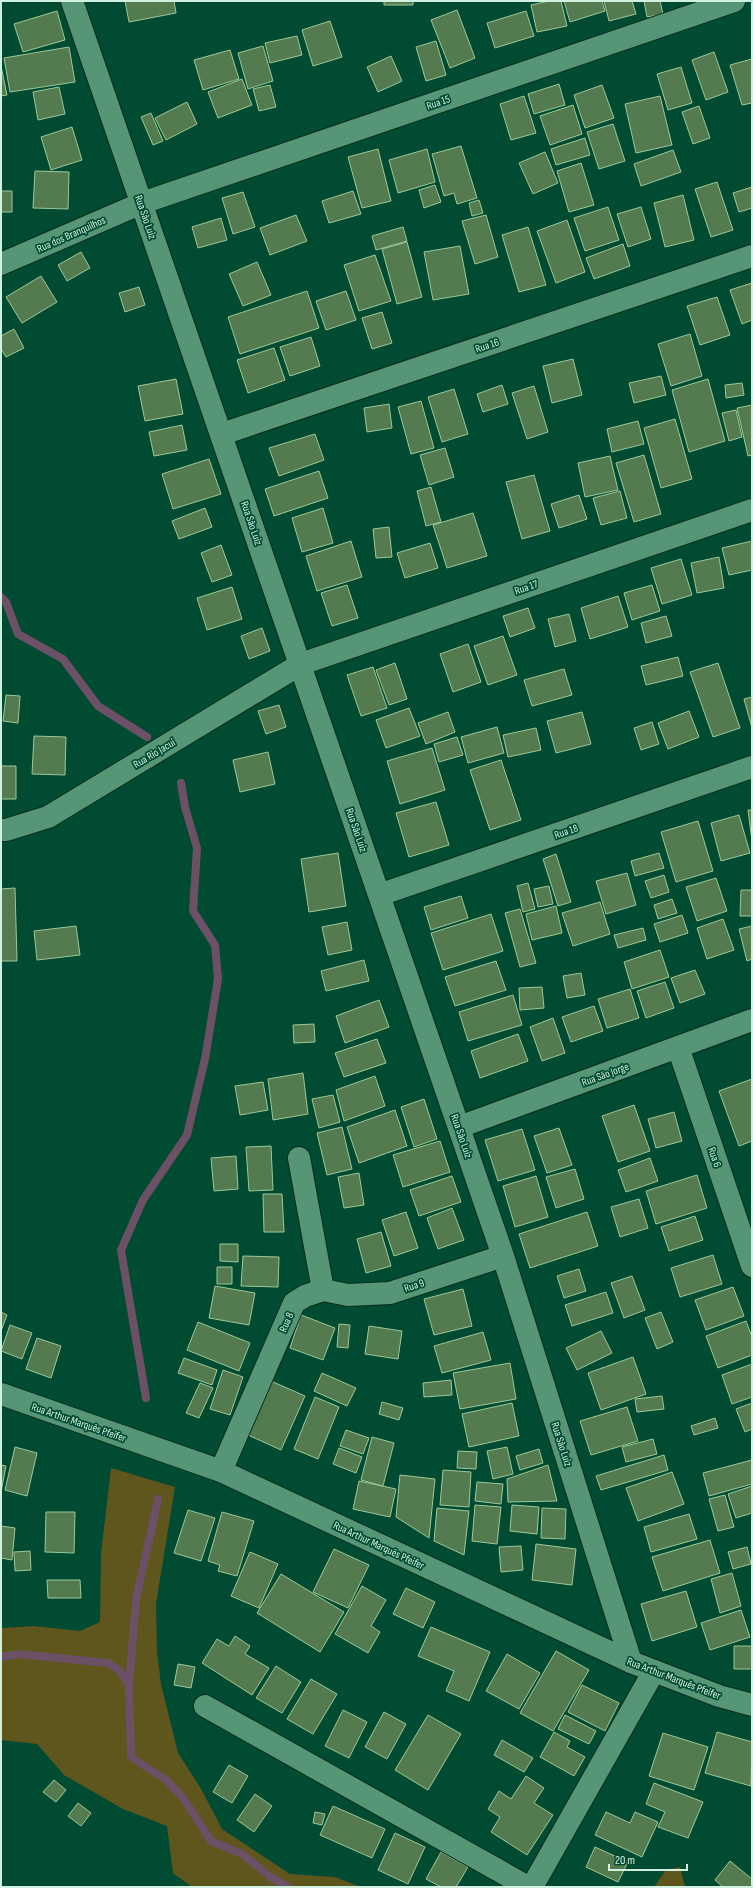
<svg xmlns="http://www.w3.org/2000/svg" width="753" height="1888" font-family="'Sofia Sans Condensed',sans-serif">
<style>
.green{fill:#5e561c}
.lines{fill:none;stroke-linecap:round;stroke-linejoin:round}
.stream{stroke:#6c5166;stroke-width:8}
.building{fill:#547b4f;stroke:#9ec998}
.minor-casing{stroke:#0a2d1e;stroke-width:24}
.tertiary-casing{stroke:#0a2d1e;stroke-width:24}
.minor{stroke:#569677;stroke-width:22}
.tertiary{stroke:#569677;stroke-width:22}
.labels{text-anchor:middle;stroke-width:3.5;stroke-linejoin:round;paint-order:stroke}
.street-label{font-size:11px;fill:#d2f2e1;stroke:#004b31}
</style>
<rect width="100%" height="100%" fill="#004b31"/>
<!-- green -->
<path class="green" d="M111 1468 175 1487 156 1604 157 1652 161 1684 178 1753 200 1787 222 1829 290 1874 335 1877 361 1887H192L173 1873 167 1826 123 1809 64 1775 37 1744 1 1740V1628L34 1626 80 1631 100 1622 101 1554Z
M680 1867 685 1887H654L666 1870Z"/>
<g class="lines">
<!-- stream -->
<path class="stream" d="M1 597 6 602 18 634 63 659 98 706 147 737
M146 1398 121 1250 143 1200 187 1135 205 1059 218 979 215 945 193 911 197 848 185 807 181 783
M1 1657 19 1654 108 1663 120 1671 129 1686 131 1757 166 1780 183 1798 211 1841 242 1854 269 1876 288 1887
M129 1685 136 1599 158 1499"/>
</g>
<!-- building -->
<path class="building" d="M125 1H174L176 13 129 22Z
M384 1H413V5H384Z
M549 1H561L567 26 537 32 531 5Z
M564 1H602L605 11 570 22Z
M604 1H632L636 14 609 21Z
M644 1H660L663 14 647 17Z
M457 10 475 58 450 68 431 20Z
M57 11 65 40 23 52 14 24Z
M526 11 534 36 495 48 487 23Z
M330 21 342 57 313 66 302 30Z
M297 36 302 55 270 63 265 43Z
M436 41 446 75 426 81 416 47Z
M263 46 273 81 248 89 238 53Z
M69 47 75 82 10 92 4 58Z
M230 50 239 79 203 90 194 60Z
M714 52 728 92 706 100 692 60Z
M391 56 402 81 378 92 367 67Z
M752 59V103L742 105 730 65Z
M1 66 7 95 1 96Z
M681 67 692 103 668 110 657 74Z
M242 79 252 105 218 118 208 92Z
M559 84 565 105 534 114 528 94Z
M270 85 276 107 259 111 253 89Z
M602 85 614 118 585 128 574 95Z
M59 87 65 114 38 120 33 92Z
M524 96 536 133 511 140 500 104Z
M660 96 672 145 636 153 625 104Z
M187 102 197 124 166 140 155 118Z
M573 105 582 134 550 145 540 116Z
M699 106 710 138 693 144 682 112Z
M151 113 163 141 153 145 141 117Z
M613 124 625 161 599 169 587 132Z
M72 127 82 160 51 170 41 137Z
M585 138 590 155 556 165 551 149Z
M461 146 477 198 457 204 454 193 444 196 432 154Z
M378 149 391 201 362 208 348 157Z
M427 149 435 182 398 193 389 160Z
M673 150 681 172 641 186 634 164Z
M545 152 558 183 533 194 519 163Z
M581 163 594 205 569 212 557 171Z
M35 171 69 172 68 209 33 208Z
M717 182 733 230 711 237 695 189Z
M435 185 441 202 424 208 419 190Z
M752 187V208L739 212 733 193Z
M1 191H12V212H1Z
M353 191 361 214 329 223 322 201Z
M243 192 255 227 233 234 222 198Z
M683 195 694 240 665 247 654 203Z
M479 200 483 213 472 216 469 203Z
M608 207 619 240 585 251 574 218Z
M641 207 651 239 628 247 617 214Z
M296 215 307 241 270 255 260 228Z
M486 215 498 257 475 264 462 221Z
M221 218 227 240 198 248 192 227Z
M567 220 585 272 556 283 537 231Z
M403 227 407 241 376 250 372 236Z
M528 227 546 285 519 292 502 235Z
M407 242 422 297 397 304 382 249Z
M623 244 630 266 594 279 586 258Z
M460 246 469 294 433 300 424 252Z
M81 252 90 268 67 281 58 265Z
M375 255 391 301 359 311 344 265Z
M257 262 271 295 243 306 229 274Z
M41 276 57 302 22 323 6 297Z
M752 283V320L742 324 730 290Z
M139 287 145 305 125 312 119 293Z
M307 291 319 328 240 354 228 317Z
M346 291 356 320 326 330 316 301Z
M717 297 730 335 700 345 687 306Z
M382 312 392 343 372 349 362 318Z
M14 329 24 348 6 357 1 349V336Z
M690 334 702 376 671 386 658 344Z
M311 337 320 366 290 376 280 347Z
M274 348 285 380 248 393 237 360Z
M573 359 582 395 552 403 543 366Z
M661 376 666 395 634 403 629 383Z
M176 379 183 414 145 421 138 386Z
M708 379 725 441 689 452 672 390Z
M742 383 744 395 726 398 725 385Z
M502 385 508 404 483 412 477 394Z
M534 386 548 432 527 439 512 393Z
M454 389 468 434 442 442 428 397Z
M421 401 434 448 411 454 398 407Z
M389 404 392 428 367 432 364 408Z
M752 405V455L748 456 737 408Z
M736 410 742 437 729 441 722 413Z
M675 419 692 479 661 488 644 428Z
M638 421 644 444 612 452 607 429Z
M182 425 187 450 154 456 149 432Z
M315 434 324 460 279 476 269 448Z
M445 448 454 477 429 485 420 455Z
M644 455 661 514 634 522 616 463Z
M610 456 618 490 585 497 578 463Z
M209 459 221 494 173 509 162 474Z
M319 471 328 498 274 516 265 489Z
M534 475 550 531 522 539 506 482Z
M431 487 441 522 426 526 417 491Z
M620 491 627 518 601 525 593 498Z
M579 495 587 519 559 528 551 504Z
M205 508 212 527 179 539 172 521Z
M323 508 333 543 302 552 292 518Z
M473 513 487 556 447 568 433 525Z
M389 527 392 557 376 558 373 529Z
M351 541 362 577 317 591 306 556Z
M752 541V570L729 575 722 548Z
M430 543 438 568 405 578 397 553Z
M221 545 232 575 212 582 201 553Z
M719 557 724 588 697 593 691 563Z
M681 559 692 595 662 604 651 568Z
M347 585 358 618 332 626 321 593Z
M652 585 660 611 632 620 624 593Z
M232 587 242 619 207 630 197 598Z
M618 596 628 627 590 639 581 608Z
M528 608 535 628 510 637 503 616Z
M569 614 576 641 555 647 548 619Z
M666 616 672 636 646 643 641 623Z
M262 628 270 651 249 659 241 636Z
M503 636 517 675 488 685 474 646Z
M468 644 481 682 453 692 440 654Z
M678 657 683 676 646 685 641 666Z
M395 663 407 699 389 705 376 670Z
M718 663 740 728 713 737 690 672Z
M373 667 387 708 361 716 347 675Z
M564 669 572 695 532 706 524 680Z
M6 695 20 696 18 723 3 721Z
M752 697V728L744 699Z
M279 705 286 727 266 734 258 711Z
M409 708 420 736 386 748 376 720Z
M689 711 699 737 668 749 658 723Z
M448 712 455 732 426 744 418 723Z
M582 712 591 744 556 753 547 721Z
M652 722 659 744 641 750 634 728Z
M497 727 504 753 468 763 461 737Z
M536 728 541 750 508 757 503 735Z
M34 736 66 737 65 775 32 774Z
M457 737 463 755 439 762 434 744Z
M432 748 445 790 400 804 387 761Z
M268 752 275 784 240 792 233 760Z
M501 760 521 820 490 830 470 770Z
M1 766H16V799H1Z
M436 802 449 845 409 857 396 813Z
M748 810H752V841Z
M739 815 750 853 721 861 711 823Z
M698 821 713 871 676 882 661 832Z
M338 853 346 906 309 912 301 859Z
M659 853 664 868 635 876 631 861Z
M556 854 571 902 558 906 543 859Z
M627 873 636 905 606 914 596 881Z
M664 875 669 892 651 898 645 881Z
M716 878 727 911 697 921 686 887Z
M528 883 535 909 523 912 517 886Z
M549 886 553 904 538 907 534 889Z
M15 888 17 961H1V889Z
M741 890H752V916H740Z
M461 896 468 918 431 930 424 907Z
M672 899 677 913 658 919 654 905Z
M600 902 610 934 573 946 562 913Z
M556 906 562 933 532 940 526 914Z
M520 909 536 963 520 967 505 913Z
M491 914 503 951 443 970 431 933Z
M682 915 688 933 660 942 654 924Z
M723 919 734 950 707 959 697 928Z
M347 922 352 950 328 955 322 927Z
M76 926 80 955 37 960 34 931Z
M752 926V959L747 961 739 929Z
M643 928 646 940 618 948 614 935Z
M660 950 669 977 632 989 624 962Z
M364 960 369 981 326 991 321 971Z
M496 961 506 990 455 1006 445 977Z
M695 970 705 994 680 1003 671 978Z
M581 973 585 995 567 998 563 976Z
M665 982 674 1008 646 1018 637 991Z
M542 987 544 1008 520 1010 519 988Z
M630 989 639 1018 607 1028 598 999Z
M513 995 522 1025 468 1041 459 1012Z
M379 1000 389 1027 345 1043 336 1016Z
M594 1006 603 1031 571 1042 562 1017Z
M553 1018 565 1053 542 1061 530 1027Z
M314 1024 315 1042 294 1043 293 1025Z
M518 1034 528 1061 480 1078 471 1051Z
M377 1039 386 1063 344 1077 335 1053Z
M303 1073 308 1114 273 1120 268 1079Z
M375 1076 385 1106 344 1121 336 1090Z
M752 1079V1141L739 1146 719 1091Z
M263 1082 268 1110 240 1115 235 1086Z
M333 1095 340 1122 319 1128 312 1099Z
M424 1099 437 1139 414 1147 401 1107Z
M634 1105 650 1151 618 1162 602 1116Z
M395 1110 407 1146 359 1163 347 1127Z
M674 1112 682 1141 656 1148 648 1119Z
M342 1127 352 1169 327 1175 317 1133Z
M559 1128 572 1165 547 1173 534 1136Z
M522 1129 535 1170 498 1181 485 1140Z
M440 1141 450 1172 403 1187 393 1155Z
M271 1146 273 1190 249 1191 246 1147Z
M236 1156 238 1189 214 1191 211 1158Z
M650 1158 658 1181 626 1192 618 1170Z
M575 1169 584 1199 556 1208 546 1177Z
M359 1173 364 1205 344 1208 338 1177Z
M697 1175 707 1208 656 1224 646 1191Z
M452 1176 461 1202 419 1216 410 1190Z
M536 1176 548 1217 515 1227 503 1186Z
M263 1194H282L284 1232H264Z
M639 1199 648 1228 620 1237 611 1207Z
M452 1208 464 1240 438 1249 427 1218Z
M406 1212 418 1248 394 1256 382 1220Z
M587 1212 598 1246 530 1268 519 1234Z
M695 1216 703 1240 669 1251 661 1227Z
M381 1232 391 1266 366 1273 357 1239Z
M220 1244H238V1262L220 1261Z
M713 1255 722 1284 680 1297 671 1268Z
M243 1256 279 1257 278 1287 241 1286Z
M217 1267H232V1284H217Z
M579 1269 586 1291 564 1298 557 1276Z
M632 1276 645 1310 624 1318 611 1283Z
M215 1286 255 1293 249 1325 209 1318Z
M733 1287 744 1316 706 1330 695 1300Z
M463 1289 472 1326 434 1335 424 1299Z
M606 1292 613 1313 572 1326 565 1305Z
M1 1312 7 1315 1 1331Z
M661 1312 673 1342 657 1349 645 1318Z
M301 1315 335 1328 323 1360 290 1348Z
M746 1321 752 1337V1355L718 1368 706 1336Z
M198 1322 250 1343 239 1371 187 1350Z
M339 1324 350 1325 348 1348 337 1347Z
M10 1325 32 1333 22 1359 1 1351Z
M369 1326 402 1331 398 1359 365 1354Z
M601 1331 612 1353 577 1370 566 1348Z
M483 1332 491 1360 442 1373 434 1346Z
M37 1338 61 1346 51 1378 26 1369Z
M633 1357 646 1394 601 1410 588 1373Z
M184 1358 217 1370 212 1385 178 1373Z
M510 1363 516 1399 460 1409 453 1373Z
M752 1364V1397L732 1404 722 1375Z
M223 1370 243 1377 230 1415 210 1409Z
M322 1373 356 1388 347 1406 314 1391Z
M451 1380 452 1395 424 1397 423 1383Z
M271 1381 305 1396 281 1450 248 1435Z
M200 1383 213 1388 199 1418 186 1413Z
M662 1396 664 1409 637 1412 635 1399Z
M315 1397 339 1407 318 1459 294 1449Z
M382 1402 403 1408 399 1420 379 1414Z
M512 1403 519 1436 469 1447 462 1414Z
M752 1403V1429L745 1432 736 1409Z
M627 1407 638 1441 591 1455 580 1421Z
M715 1418 718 1428 694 1435 691 1426Z
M346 1430 369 1438 363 1454 340 1446Z
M372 1437 394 1443 383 1486 361 1480Z
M653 1439 657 1454 626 1462 622 1447Z
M15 1447 37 1453 27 1496 5 1490Z
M507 1447 513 1474 493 1479 487 1451Z
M339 1448 362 1457 356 1473 333 1464Z
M539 1449 543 1463 520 1470 516 1456Z
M458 1451 477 1452 476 1469 457 1468Z
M664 1455 668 1470 601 1490 596 1476Z
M752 1460V1484L709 1496 703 1473Z
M1 1465 6 1466 1 1492Z
M548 1465 557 1501 508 1502 507 1479Z
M443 1470 471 1472 469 1507 440 1505Z
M672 1472 684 1504 638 1521 626 1488Z
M400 1475 435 1479 429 1538 396 1517Z
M359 1481 396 1489 390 1517 353 1509Z
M477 1482 503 1484 501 1504 475 1501Z
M752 1486V1513L736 1518 728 1494Z
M725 1495 734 1527 718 1531 709 1499Z
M475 1505 501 1507 497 1544 472 1541Z
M512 1505 539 1507 537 1534 510 1531Z
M437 1508 469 1511 464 1555 434 1541Z
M542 1508 566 1509 565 1539 541 1538Z
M188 1510 215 1518 201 1561 174 1553Z
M46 1512H75L74 1553 45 1552Z
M222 1512 254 1521 237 1576 218 1571 220 1565 208 1561Z
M689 1514 697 1539 651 1552 644 1527Z
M1 1526 15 1528 12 1560 1 1558Z
M710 1540 720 1573 663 1591 652 1557Z
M536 1544 576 1549 572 1585 532 1580Z
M521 1546 523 1570 501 1572 499 1547Z
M747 1547 751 1564 733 1569 728 1552Z
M334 1549 369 1565 348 1608 313 1592Z
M30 1551 31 1570 15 1571 14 1552Z
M250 1552 278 1564 259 1608 231 1596Z
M732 1573 741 1606 720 1613 711 1579Z
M281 1574 344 1612 320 1652 257 1613Z
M47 1580H80L81 1598H48Z
M362 1586 386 1600 371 1626 380 1632 368 1653 335 1634Z
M406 1588 435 1602 423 1628 393 1614Z
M686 1591 697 1627 652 1641 641 1604Z
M741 1610 750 1637 710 1650 701 1623Z
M431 1627 490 1652 469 1701 446 1691 454 1671 418 1656Z
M235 1636 250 1646 245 1654 269 1668 252 1695 202 1663 217 1639 229 1646Z
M734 1646H752V1669H734Z
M556 1651 589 1670 553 1731 520 1713Z
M507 1654 540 1673 519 1709 486 1691Z
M178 1664 195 1667 191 1688 174 1685Z
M276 1666 301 1682 282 1713 256 1698Z
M311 1679 337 1694 313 1734 287 1719Z
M582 1685 619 1703 605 1731 568 1712Z
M343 1710 367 1722 349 1758 325 1746Z
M384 1712 406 1724 387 1759 365 1747Z
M428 1715 461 1734 428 1790 395 1770Z
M565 1715 596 1731 589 1744 558 1729Z
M554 1732 570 1741 567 1747 585 1757 574 1776 540 1757Z
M717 1732 752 1742 751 1786 705 1773Z
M663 1733 708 1747 694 1790 649 1776Z
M502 1740 533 1758 524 1772 494 1755Z
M229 1765 248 1776 232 1803 213 1792Z
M526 1776 544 1788 534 1803 553 1815 527 1855 491 1832 500 1817 488 1809 499 1791 511 1799Z
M54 1780 66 1790 56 1802 43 1792Z
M654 1783 703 1802 688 1838 658 1827 665 1812 646 1804Z
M255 1794 272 1806 254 1832 237 1820Z
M78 1803 91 1813 81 1826 68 1816Z
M333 1806 385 1829 372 1858 320 1835Z
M315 1812 325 1814 322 1825 313 1823Z
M606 1812 630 1823 635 1812 658 1822 642 1857 595 1835Z
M395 1833 425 1847 408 1884 378 1870Z
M595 1847 628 1862 618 1882 586 1867Z
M441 1852 468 1867 456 1887H441L426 1879Z
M730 1861 752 1879V1887H723L715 1880Z"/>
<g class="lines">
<!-- minor casing -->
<g class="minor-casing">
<path id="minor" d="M72 1 503 1256 631 1662
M1 264 142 203 734 1
M222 434 752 256
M1 830H6L48 817 301 664 752 510
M379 895 752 767
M678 1047 752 1266
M459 1127 752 1020
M299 1158 323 1290
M323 1290 348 1295 390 1293 503 1256
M221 1471 294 1303 305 1296 323 1290
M205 1706 528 1887
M532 1887 654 1671"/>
</g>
<!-- tertiary casing -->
<g class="tertiary-casing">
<path id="tertiary" d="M1 1394 221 1471 631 1662 719 1696 752 1705"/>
</g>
<!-- minor -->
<use href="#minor" class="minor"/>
<!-- tertiary -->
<use href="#tertiary" class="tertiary"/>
</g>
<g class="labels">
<!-- street labels -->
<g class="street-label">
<text transform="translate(438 102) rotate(-19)" y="4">Rua 15</text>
<text transform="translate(146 217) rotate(71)" y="4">Rua São Luiz</text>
<text transform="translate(71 234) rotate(-24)" y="4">Rua dos Branquilhos</text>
<text transform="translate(487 345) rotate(-19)" y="4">Rua 16</text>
<text transform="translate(252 523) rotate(71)" y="4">Rua São Luiz</text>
<text transform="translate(526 587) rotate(-19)" y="4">Rua 17</text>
<text transform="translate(154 753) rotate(-31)" y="4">Rua Rio Jacuí</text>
<text transform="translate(357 830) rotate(71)" y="4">Rua São Luiz</text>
<text transform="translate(566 831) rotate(-19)" y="4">Rua 18</text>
<text transform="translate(605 1074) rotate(-20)" y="4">Rua São Jorge</text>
<text transform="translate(462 1136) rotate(71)" y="4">Rua São Luiz</text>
<text transform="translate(715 1157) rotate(71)" y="4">Rua 6</text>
<text transform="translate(414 1285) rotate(-18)" y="4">Rua 9</text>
<text transform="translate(286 1322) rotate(-66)" y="4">Rua 8</text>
<text transform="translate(79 1422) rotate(19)" y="4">Rua Arthur Marquês Pfeifer</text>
<text transform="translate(562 1444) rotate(72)" y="4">Rua São Luiz</text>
<text transform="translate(379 1545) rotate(25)" y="4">Rua Arthur Marquês Pfeifer</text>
<text transform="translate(674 1678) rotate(21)" y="4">Rua Arthur Marquês Pfeifer</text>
</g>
</g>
<!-- border -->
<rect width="753" height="1888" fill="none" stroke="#d2f2e1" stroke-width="4"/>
<!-- scale -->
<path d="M609 1864v6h78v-6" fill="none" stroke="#d2f2e1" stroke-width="2"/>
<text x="615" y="1864" font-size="12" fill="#d2f2e1" stroke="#004b31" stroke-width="3" paint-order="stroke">20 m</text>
</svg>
